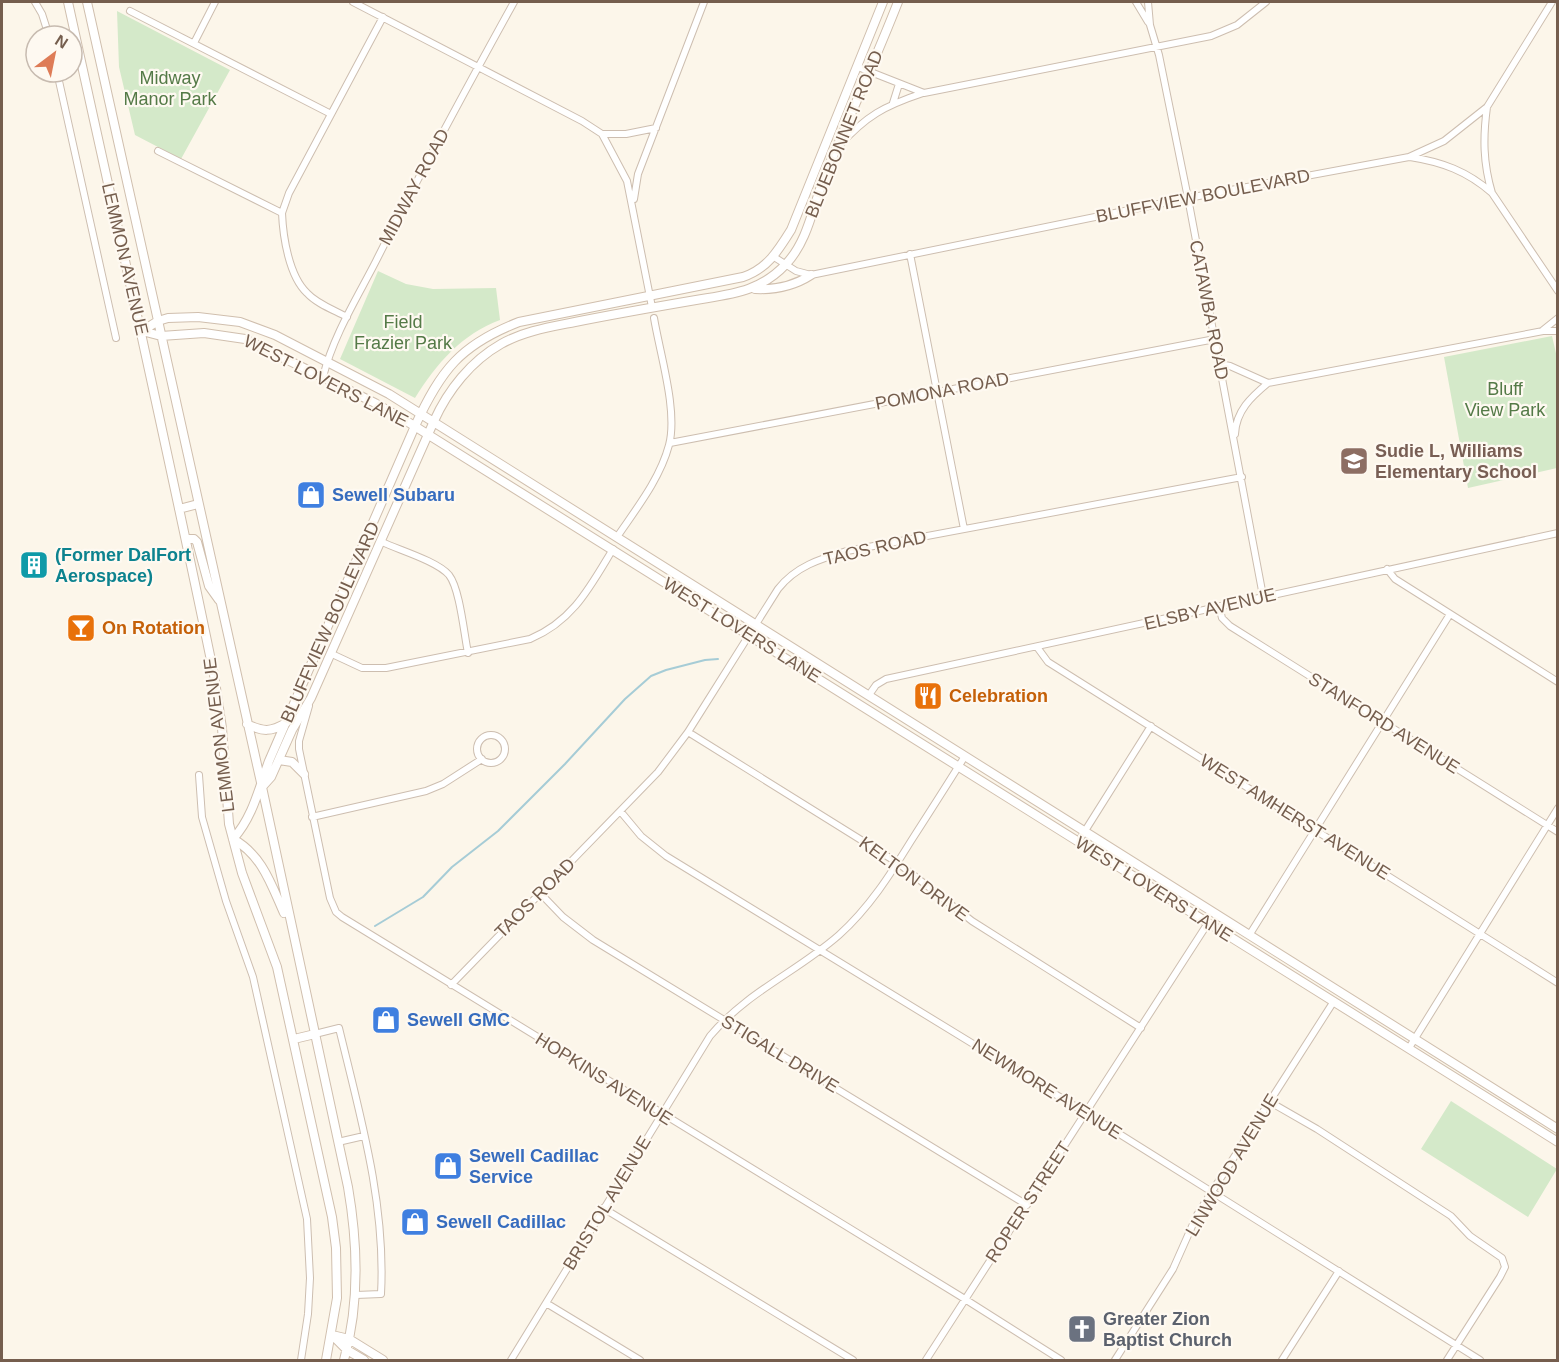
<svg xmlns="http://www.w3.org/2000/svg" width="1559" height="1362" font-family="Helvetica,sans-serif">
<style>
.green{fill:#d4e9c9}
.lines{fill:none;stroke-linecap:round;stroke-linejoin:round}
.stream{stroke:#a6ccd6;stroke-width:2}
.street-casing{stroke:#cdbeb0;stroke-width:8}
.secondary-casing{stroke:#d0bfae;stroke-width:10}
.street{stroke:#fff;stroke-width:6}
.secondary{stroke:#fff;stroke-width:8}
.labels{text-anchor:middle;stroke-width:4.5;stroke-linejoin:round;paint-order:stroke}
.park-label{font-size:18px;fill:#547a47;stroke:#fef9f1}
.street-label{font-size:18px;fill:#755e4e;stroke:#fef9f1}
.education-label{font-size:18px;font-weight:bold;fill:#785e54;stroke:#fef9f1;text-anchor:start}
.shop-label{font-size:18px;font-weight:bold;fill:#366cbe;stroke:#fef9f1;text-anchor:start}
.culture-label{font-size:18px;font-weight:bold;fill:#0d838f;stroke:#fef9f1;text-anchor:start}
.food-label{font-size:18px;font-weight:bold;fill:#c56008;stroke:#fef9f1;text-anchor:start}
.worship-label{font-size:18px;font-weight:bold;fill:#5b616d;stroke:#fef9f1;text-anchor:start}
</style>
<rect width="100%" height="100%" fill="#fcf6ea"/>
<!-- green -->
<path class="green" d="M117 11 230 70 181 159 135 135 119 67Z
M378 271 406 284 433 289 496 288 500 320C462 334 436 364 415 398L340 359Z
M1552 336 1558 362 1557 468 1468 488 1444 357Z
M1451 1101 1557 1169 1528 1217 1421 1149Z"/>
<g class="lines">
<!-- stream -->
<path class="stream" d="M375 926 423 897 452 867 498 831 565 764 625 699 651 676 666 670 705 660 718 659"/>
<!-- street casing -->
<g class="street-casing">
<path id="street" d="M35 2 42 14 49 36
M353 2 582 121 602 134 627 181 652 307
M1136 2 1148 22
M1148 2 1150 25 1159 55 1188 198 1263 596
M130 11 331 114
M194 43 215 2
M858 67 924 93 1211 36 1237 25 1266 2
M57 72 116 338
M893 103 899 84
M1487 107C1483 137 1483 163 1492 193
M602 134H626L656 128
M839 146C866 116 884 106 923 93
M158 151 282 213C283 237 289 276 307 293 317 304 334 310 347 317
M1410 157C1442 162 1467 171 1492 193L1558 291
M634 199 638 174 704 2
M282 213 289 193 383 17
M910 254 964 529
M774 257 796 271 811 275 1188 198 1409 157 1444 141 1487 107 1552 2
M1543 330 1558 318
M1220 364 1230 366 1268 383 1543 331H1558
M323 377C333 336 357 298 376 261 420 173 467 87 514 2
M1235 434C1236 411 1251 397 1268 383
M670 443 1215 339
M617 537C636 509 660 479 669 445 678 411 660 354 654 318
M382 542C399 550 437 561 449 575 460 589 464 634 468 653
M1387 569 1395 579 1558 682
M1219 606 1222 618 1230 626 1558 832
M1037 647 1048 662 1558 983
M332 654 362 668H386L530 639C573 621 590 587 613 549
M869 695 876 685 886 679 1558 533
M309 706 299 741V749L330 898 336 912 342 917 960 1296 1061 1360
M688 732 898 863 972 921 1141 1028
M477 749a14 14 0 1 1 28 0a14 14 0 1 1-28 0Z
M199 775 202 817 226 901 253 977 307 1219 310 1278 308 1314 301 1360
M621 812 641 836 666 856 1086 1113 1480 1360
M312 817 426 791 443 784 482 759
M1078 842 1151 726
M540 893 563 917 593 940 1027 1205
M1250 934 1450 614
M451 985 658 772 688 732 778 589C796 566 820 559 847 551L1242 477
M315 1034 339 1028C360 1115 386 1204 381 1294L356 1295
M1409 1048 1558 808
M1270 1102 1317 1129 1451 1216 1470 1236 1502 1258 1505 1267 1500 1277 1447 1360
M338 1142 364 1136
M603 1208 853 1360
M546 1303 640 1360
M511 1360 710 1036C748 991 797 972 839 935 869 908 890 875 911 841 929 813 947 785 965 756
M926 1360 1208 923
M1115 1360 1173 1269 1197 1215 1334 1001
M1282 1360 1339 1271"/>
</g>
<!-- secondary casing -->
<g class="secondary-casing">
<path id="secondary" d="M68 2C117 226 168 450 214 675L222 728 229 824 242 873 277 967 332 1217 336 1248 337 1298 326 1360
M87 2 262 787 348 1187C358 1245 360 1303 344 1360
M755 289C775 290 794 286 811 275
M142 331 158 321 168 318 198 317 240 322 275 335 389 394 1558 1129
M142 331 161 336 204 333 245 339 375 403 408 422 1558 1142
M179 509 198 504
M187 539H194L197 542 209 586 219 600
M247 724C263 732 271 732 286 723
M279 760 292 762 304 774
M262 787 271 777 292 730 311 698 434 421C448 390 471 361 501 344 524 331 550 327 575 322 615 314 655 307 696 300 731 294 760 292 786 264 808 241 813 206 824 178 848 119 875 61 898 2
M233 839C253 817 259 788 269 761L415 426C441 370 460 345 519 322L743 277C767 269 778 251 791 230L883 2
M233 839C262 855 271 884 284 913
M294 1039 315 1034
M332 1335 349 1339 383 1360
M332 1335 347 1350 364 1360"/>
</g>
<!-- street -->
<use href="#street" class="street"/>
<!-- secondary -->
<use href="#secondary" class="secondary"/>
</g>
<!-- icons -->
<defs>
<g id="school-square" transform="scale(1.5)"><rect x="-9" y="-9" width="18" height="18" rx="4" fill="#8d6e63" stroke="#fef9f1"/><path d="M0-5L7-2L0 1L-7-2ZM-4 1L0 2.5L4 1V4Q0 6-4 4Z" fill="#fff"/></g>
<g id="shop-square" transform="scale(1.5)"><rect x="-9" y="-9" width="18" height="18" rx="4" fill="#3f7fe0" stroke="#fef9f1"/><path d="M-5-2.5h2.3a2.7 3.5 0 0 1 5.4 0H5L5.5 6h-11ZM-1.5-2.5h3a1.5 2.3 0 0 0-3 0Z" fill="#fff"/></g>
<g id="building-square" transform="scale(1.5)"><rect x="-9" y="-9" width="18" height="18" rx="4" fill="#0f9aa8" stroke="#fef9f1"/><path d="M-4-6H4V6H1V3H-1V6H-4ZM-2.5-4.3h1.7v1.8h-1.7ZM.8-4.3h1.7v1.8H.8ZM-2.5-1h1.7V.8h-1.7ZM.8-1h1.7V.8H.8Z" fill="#fff"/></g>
<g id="bar-square" transform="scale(1.5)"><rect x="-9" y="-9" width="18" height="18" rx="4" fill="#e8710a" stroke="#fef9f1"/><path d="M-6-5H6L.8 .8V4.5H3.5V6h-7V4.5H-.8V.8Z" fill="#fff"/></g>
<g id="restaurant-square" transform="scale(1.5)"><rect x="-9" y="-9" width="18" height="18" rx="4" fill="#e8710a" stroke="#fef9f1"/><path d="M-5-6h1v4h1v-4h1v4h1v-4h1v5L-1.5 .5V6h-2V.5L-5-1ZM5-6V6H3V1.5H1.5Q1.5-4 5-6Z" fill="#fff"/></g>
<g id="church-square" transform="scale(1.5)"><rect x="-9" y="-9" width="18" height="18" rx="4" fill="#6b7280" stroke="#fef9f1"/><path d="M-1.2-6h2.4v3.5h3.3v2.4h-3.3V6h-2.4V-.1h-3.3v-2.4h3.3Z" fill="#fff"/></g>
</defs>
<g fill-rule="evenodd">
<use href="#school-square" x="1354" y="461"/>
<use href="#shop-square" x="311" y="495"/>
<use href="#building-square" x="34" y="565"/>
<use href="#bar-square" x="81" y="628"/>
<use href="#restaurant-square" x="928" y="696"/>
<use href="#shop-square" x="386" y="1020"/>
<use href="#shop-square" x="448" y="1166"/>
<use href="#shop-square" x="415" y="1222"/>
<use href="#church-square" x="1082" y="1329"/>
</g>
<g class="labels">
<!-- park labels -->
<g class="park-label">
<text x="170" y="84">Midway<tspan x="170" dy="21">Manor Park</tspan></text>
<text x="403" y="328">Field<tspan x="403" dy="21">Frazier Park</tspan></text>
<text x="1505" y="395">Bluff<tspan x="1505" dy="21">View Park</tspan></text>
</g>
<!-- street labels -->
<g class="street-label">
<text transform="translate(844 134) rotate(-68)" y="6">BLUEBONNET ROAD</text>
<text transform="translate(414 187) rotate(-62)" y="6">MIDWAY ROAD</text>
<text transform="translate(1203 196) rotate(-11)" y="6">BLUFFVIEW BOULEVARD</text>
<text transform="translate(125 259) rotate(77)" y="6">LEMMON AVENUE</text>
<text transform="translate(1209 310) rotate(79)" y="6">CATAWBA ROAD</text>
<text transform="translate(326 381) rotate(27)" y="6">WEST LOVERS LANE</text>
<text transform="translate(942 391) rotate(-11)" y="6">POMONA ROAD</text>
<text transform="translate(875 548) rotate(-13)" y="6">TAOS ROAD</text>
<text transform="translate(1210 609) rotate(-13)" y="6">ELSBY AVENUE</text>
<text transform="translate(330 622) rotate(-66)" y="6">BLUFFVIEW BOULEVARD</text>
<text transform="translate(742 630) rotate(32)" y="6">WEST LOVERS LANE</text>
<text transform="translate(1384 723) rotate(32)" y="6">STANFORD AVENUE</text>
<text transform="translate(219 735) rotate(-97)" y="6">LEMMON AVENUE</text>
<text transform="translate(1295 817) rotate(32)" y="6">WEST AMHERST AVENUE</text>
<text transform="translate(914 879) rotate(36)" y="6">KELTON DRIVE</text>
<text transform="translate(1154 889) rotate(32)" y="6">WEST LOVERS LANE</text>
<text transform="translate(535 898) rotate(-45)" y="6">TAOS ROAD</text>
<text transform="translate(780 1054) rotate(31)" y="6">STIGALL DRIVE</text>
<text transform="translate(604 1079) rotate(32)" y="6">HOPKINS AVENUE</text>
<text transform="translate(1047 1089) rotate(32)" y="6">NEWMORE AVENUE</text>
<text transform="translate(1232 1165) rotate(-59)" y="6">LINWOOD AVENUE</text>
<text transform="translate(1028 1202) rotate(-57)" y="6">ROPER STREET</text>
<text transform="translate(607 1203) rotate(-59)" y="6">BRISTOL AVENUE</text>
</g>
<!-- education labels -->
<g class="education-label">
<text x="1375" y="457">Sudie L, Williams<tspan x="1375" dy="21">Elementary School</tspan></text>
</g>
<!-- shop labels -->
<g class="shop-label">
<text x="332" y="501">Sewell Subaru</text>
<text x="407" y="1026">Sewell GMC</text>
<text x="469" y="1162">Sewell Cadillac<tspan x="469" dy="21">Service</tspan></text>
<text x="436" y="1228">Sewell Cadillac</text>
</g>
<!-- culture labels -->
<g class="culture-label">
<text x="55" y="561">(Former DalFort<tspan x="55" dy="21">Aerospace)</tspan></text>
</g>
<!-- food labels -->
<g class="food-label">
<text x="102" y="634">On Rotation</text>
<text x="949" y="702">Celebration</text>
</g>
<!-- worship labels -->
<g class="worship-label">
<text x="1103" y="1325">Greater Zion<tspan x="1103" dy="21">Baptist Church</tspan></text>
</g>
</g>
<!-- border -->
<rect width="1559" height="1362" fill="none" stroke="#755e4e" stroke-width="6"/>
<!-- north arrow -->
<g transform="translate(54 54) rotate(32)"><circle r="28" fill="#fef9f1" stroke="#c7bbb0" stroke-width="1.5"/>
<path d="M0-4.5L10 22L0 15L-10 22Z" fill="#de7c57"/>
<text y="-9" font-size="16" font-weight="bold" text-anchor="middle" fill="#755e4e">N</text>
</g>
</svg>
